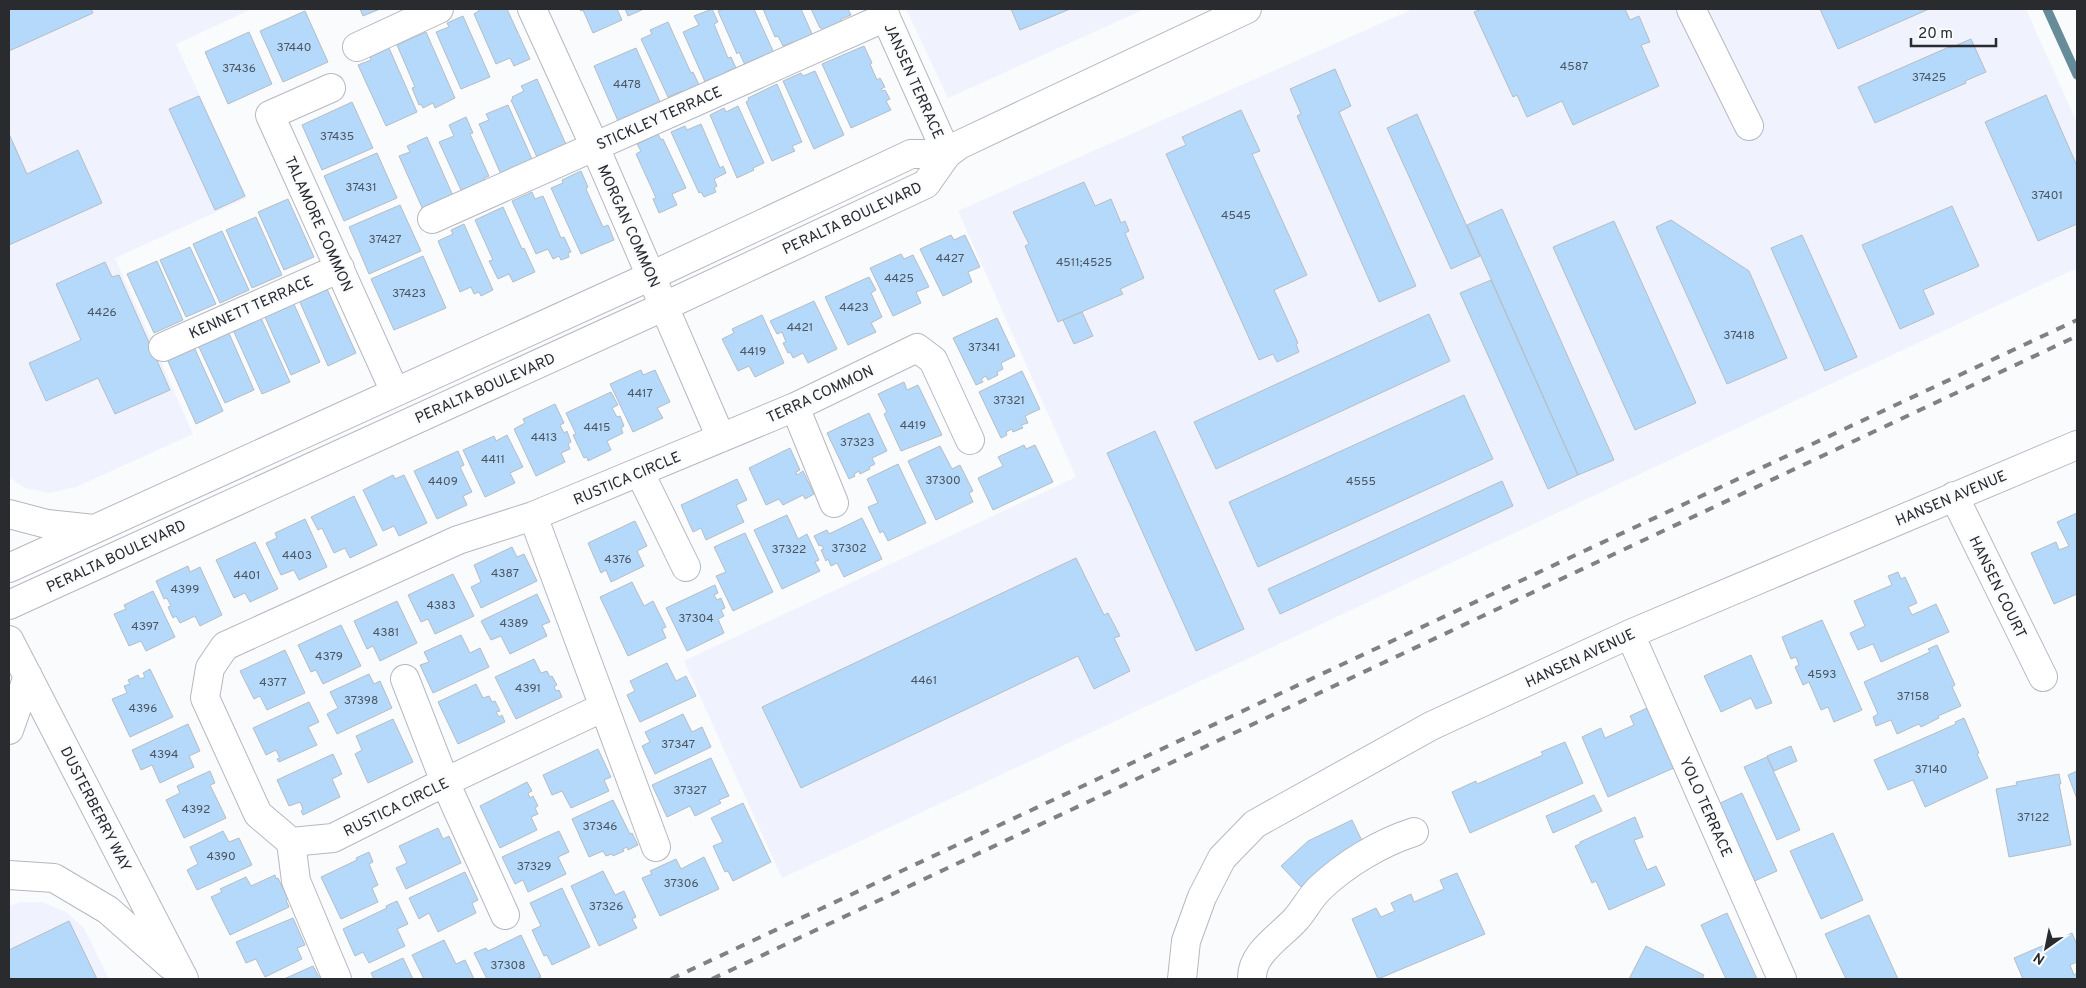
<svg xmlns="http://www.w3.org/2000/svg" width="2086" height="988" font-family="Overpass,sans-serif">
<style>
.built{fill:#f0f3fe}
.lines{fill:none;stroke-linecap:round;stroke-linejoin:round}
.stream{stroke:#668b99;stroke-width:9}
.building{fill:#b4d9fb;stroke:#b5bdc5}
.minor-casing{stroke:#b5b8c2;stroke-width:30}
.tertiary-casing{stroke:#b5b8c2;stroke-width:30}
.secondary-casing{stroke:#b5b8c2;stroke-width:30}
.minor{stroke:#fff;stroke-width:28}
.tertiary{stroke:#fff;stroke-width:28}
.secondary{stroke:#fff;stroke-width:28}
.rail{stroke:#808184;stroke-width:4;stroke-dasharray:9 9;stroke-linecap:butt}
.labels{text-anchor:middle;stroke-width:5;stroke-linejoin:round;paint-order:stroke}
.number-label{font-size:12px;fill:#4c5662}
.street-label{font-size:15px;fill:#2a2b2f;stroke:#fafbfd}
</style>
<rect width="100%" height="100%" fill="#fafbfd"/>
<!-- built -->
<path class="built" d="M9 9H252L176 44 247 198 115 258 193 434 76 487 49 493 25 488 9 477Z
M906 9H1145L948 98Z
M1413 9H2026L2077 123V268L782 878 684 661 1076 477 958 211Z
M20 902H42L66 912 84 928 109 979H9V906Z"/>
<g class="lines">
<!-- stream -->
<path class="stream" d="M2047 9 2077 75"/>
</g>
<!-- building -->
<path class="building" d="M9 9H91L93 13 9 51Z
M360 9H380L363 16Z
M481 9H507L530 59 514 66 510 58 496 64 474 14Z
M579 9H617L622 20 593 33 583 10 581 11Z
M625 9H644L628 16Z
M712 9 718 22 714 24 728 58 731 57 736 68 728 71 729 74 706 84 683 32 699 25 694 16Z
M724 9H754L774 53 745 65 739 52 737 54 718 11Z
M763 9H801L813 36 794 44 793 42 783 46 778 36 775 37Z
M811 9H848L851 15 841 19 842 22 823 31 822 28H820Z
M1011 9H1070L1020 30Z
M1482 9H1625L1630 20 1639 16 1650 42 1641 45 1659 86 1573 125 1562 101 1527 117 1517 95 1513 97 1474 12Z
M1820 9H1929L1838 49Z
M305 11 328 62 283 82 260 31Z
M463 16 490 77 461 89 436 32 449 27 447 23Z
M668 22 691 73 693 72 700 87 684 95 682 91 668 97 641 39 652 34 650 30Z
M249 32 272 84 228 104 205 52Z
M426 32 455 98 435 108 433 103 423 108 421 104 419 105 412 88 415 87 397 45Z
M1971 39 1986 72 1965 81 1966 83 1875 123 1858 87 1949 47 1950 48Z
M864 46 872 63 870 64 877 80 880 78 885 87 881 89 882 91 885 90 890 99 886 101 891 110 851 128 822 64Z
M389 48 417 112 386 126 358 65 371 60 370 57Z
M636 48 660 102 618 121 594 66Z
M1335 69 1351 106 1339 112 1416 286 1379 302 1297 116 1301 114 1290 89Z
M815 71 844 135 814 149 783 81 801 73 803 76Z
M537 79 568 149 537 157 511 100 513 99 512 97 524 91 521 86Z
M777 84 802 142 792 146 795 151 772 161 746 102 749 100 748 98Z
M2046 95 2077 166V224L2038 241 1985 122Z
M199 96 245 196 215 210 169 109Z
M352 102 373 148 322 170 302 125Z
M508 105 536 168 503 179 479 124 489 120 486 114Z
M738 106 764 163 753 168 754 170 737 178 710 115 724 108 726 112Z
M1241 110 1260 151 1252 154 1307 275 1274 290 1298 343 1296 344 1299 352 1277 362 1273 354 1259 360 1166 154 1186 145 1182 137Z
M1417 114 1480 256 1451 269 1387 128Z
M466 117 473 133 470 134 489 176 484 178 488 187 467 196 464 189 461 190 439 142 454 136 449 125Z
M701 124 720 168 723 166 726 173 714 179 717 186 714 188 716 192 704 197 701 192 699 193 671 132 685 126 687 130Z
M9 134 27 174 78 150 102 203 9 245Z
M658 134 661 140 663 139 686 188 672 194 677 205 659 213 653 199 656 198 636 154 641 151 637 144Z
M427 137 454 198 424 212 399 156 410 152 407 146Z
M377 153 397 198 344 221 324 176Z
M581 171 588 187 586 189 603 227 608 225 614 240 581 254 551 188 563 183 562 180Z
M1084 182 1095 206 1111 199 1121 223 1125 221 1129 231 1125 233 1144 278 1120 289 1123 294 1058 322 1025 246 1029 244 1013 212Z
M532 192 535 199 543 196 561 238 564 237 571 252 568 253 569 257 561 260 559 256 553 259 548 249 536 254 512 201Z
M288 199 314 257 284 270 258 212Z
M400 205 421 251 369 274 349 227Z
M1952 206 1979 266 1923 290 1934 314 1900 329 1862 245Z
M503 207 522 249 524 248 535 272 513 282 509 274 498 279 489 261 493 260 475 220Z
M1502 209 1614 460 1578 475 1467 225Z
M256 217 282 275 252 288 226 230Z
M1671 220 1749 271 1787 358 1727 384 1656 227Z
M1614 221 1696 403 1635 430 1553 247Z
M464 224 493 290 481 296 479 292 474 294 471 287 460 292 438 241 453 234 451 230Z
M222 231 249 290 220 303 193 244Z
M951 235 954 240 965 235 980 267 968 272 972 282 943 296 920 249Z
M1802 235 1857 357 1825 371 1771 248Z
M190 247 216 304 186 317 160 260Z
M901 254 904 259 913 255 929 287 916 292 921 303 893 316 870 268Z
M423 256 446 308 394 330 371 279Z
M157 261 183 320 154 333 127 274Z
M105 262 112 277 119 275 170 390 115 414 98 378 46 401 29 363 81 340 56 284Z
M869 277 876 290 871 293 882 317 871 323 876 332 848 345 825 297Z
M1491 280 1578 475 1548 489 1460 293Z
M327 289 356 353 328 366 299 300Z
M814 301 837 349 808 363 803 353 793 358 790 352 788 353 783 343 786 342 782 332 777 334 770 321Z
M293 302 320 362 291 375 264 315Z
M1082 312 1093 336 1074 344 1063 320Z
M1429 314 1450 361 1216 469 1194 422Z
M762 315 784 363 755 377 749 366 738 371 722 339 734 333 732 329Z
M261 318 290 382 262 394 233 330Z
M997 318 1015 356 1001 363 1003 369 997 372 998 375 988 380 986 376 981 379 983 382 976 385 953 338Z
M228 331 254 390 225 403 198 345Z
M194 347 223 411 196 424 167 359Z
M641 370 643 375 655 370 670 402 657 408 663 418 633 432 610 384Z
M1022 371 1040 409 1025 416 1028 423 1021 425 1023 428 1013 432 1012 429 1006 432 1007 435 1001 438 979 392Z
M904 382 907 390 918 385 942 435 901 451 884 414 887 412 878 394Z
M611 392 618 405 612 408 617 417 620 416 624 426 621 428 623 433 607 441 611 450 588 461 587 457 584 458 573 435 576 434 566 413Z
M1464 395 1493 459 1258 567 1229 502Z
M555 404 564 423 560 425 564 433 567 431 571 442 568 444 570 449 561 453 565 462 536 476 514 429 525 423 523 419Z
M869 413 887 451 872 458 875 464 869 467 870 469 860 474 859 471 854 474 855 476 849 479 827 433Z
M1155 431 1244 629 1196 651 1107 453Z
M507 435 523 467 510 473 515 483 485 497 463 450 494 436 496 441Z
M1024 445 1026 449 1035 445 1053 482 993 510 978 478 1003 466 998 457Z
M940 446 952 469 960 465 973 491 969 493 973 502 936 520 908 461Z
M790 448 800 470 796 472 797 475 803 471 814 494 805 499 803 495 783 505 779 499 766 505 749 468Z
M458 451 464 465 460 467 472 492 463 496 467 505 437 519 414 471Z
M898 464 926 523 888 541 883 531 880 533 868 507 878 503 867 479Z
M393 475 395 479 404 475 427 523 399 536 394 526 383 531 363 490Z
M737 479 747 500 736 505 744 522 706 540 701 528 693 532 681 505Z
M1502 481 1513 506 1280 614 1268 589Z
M354 496 377 545 350 558 345 548 334 553 322 528 318 530 311 517Z
M2077 513V594L2054 604 2031 553 2056 542 2059 550 2069 546 2057 522Z
M787 515 798 539 807 534 819 560 815 562 820 571 782 589 754 530Z
M862 518 882 559 844 577 837 563 831 566 828 559 826 561 821 550 824 549 821 545 819 546 814 536 827 530 829 534Z
M305 519 327 567 299 580 294 570 281 575 266 543 277 538 275 533Z
M635 521 647 546 637 551 644 566 611 582 606 570 601 573 588 543Z
M745 533 773 592 733 611 716 576 726 572 714 547Z
M255 542 278 589 250 602 245 593 234 598 216 560Z
M512 547 517 557 524 554 537 581 481 608 471 587 481 582 474 565Z
M1076 558 1104 615 1108 613 1120 636 1114 638 1130 671 1094 689 1078 656 801 788 762 707Z
M188 566 190 572 200 567 222 615 200 626 195 616 180 623 176 616 173 618 168 607 171 606 167 598 164 599 156 581Z
M1898 572 1901 579 1905 577 1917 603 1908 607 1912 615 1936 604 1949 632 1881 662 1873 644 1858 650 1850 633 1865 626 1854 601 1892 585 1888 576Z
M453 574 474 616 435 634 428 619 421 622 408 595Z
M632 582 644 606 653 601 666 627 662 629 666 638 628 656 600 597Z
M715 585 718 593 714 595 717 600 721 598 725 608 721 610 724 616 718 619 724 633 687 651 666 608Z
M153 591 175 637 146 651 141 641 129 646 114 614 126 609 124 605Z
M537 594 550 622 542 625 547 636 510 654 501 636 491 640 481 621Z
M397 601 417 643 380 661 373 646 367 649 354 621Z
M1822 620 1862 710 1834 722 1828 707 1821 710 1809 682 1803 685 1795 667 1799 665 1796 657 1791 659 1782 637Z
M341 625 361 666 323 684 316 670 311 672 298 645Z
M461 635 470 653 480 648 489 667 433 693 420 665 429 662 424 652Z
M1937 645 1955 685 1952 687 1961 706 1938 716 1939 718 1921 727 1919 724 1897 734 1891 720 1876 726 1873 717 1878 714 1864 682 1930 652 1928 649Z
M285 650 305 693 267 710 260 696 254 699 240 671Z
M1751 655 1772 703 1756 709 1751 698 1721 712 1704 676Z
M534 659 541 673 547 671 550 677 552 676 557 685 554 687 556 691 559 690 562 697 516 719 495 677Z
M667 663 676 681 686 676 696 696 640 722 627 695 635 691 630 681Z
M150 669 173 717 130 737 112 699 127 693 124 686 130 684 128 680 138 675 140 679 145 677 143 673Z
M369 674 374 684 380 681 392 708 337 734 327 714 338 708 330 692Z
M476 684 483 698 489 696 492 702 495 701 500 711 496 712 499 717 502 715 505 722 458 744 438 702Z
M309 702 319 722 308 727 317 745 279 762 277 759 280 758 276 750 266 755 253 728Z
M1649 707 1676 767 1608 797 1582 737 1601 728 1605 738 1634 725 1630 716Z
M683 714 692 732 702 727 711 747 655 774 642 746 650 742 645 732Z
M1964 718 1979 753 1977 754 1988 778 1925 807 1913 780 1888 790 1874 760 1956 724 1955 722Z
M393 719 413 762 368 783 355 754 362 750 356 736Z
M188 724 200 751 189 756 194 767 160 783 152 765 141 770 132 750Z
M1565 742 1583 783 1470 833 1452 792 1476 781 1477 784 1543 755 1541 752Z
M1791 746 1797 761 1774 771 1767 756Z
M598 749 611 777 604 780 609 791 571 808 562 791 552 795 543 775Z
M333 754 342 774 332 779 340 797 303 815 301 811 303 809 300 802 289 806 277 780Z
M1767 757 1800 830 1777 840 1744 767Z
M711 758 729 796 719 800 721 803 695 816 690 806 667 817 652 785Z
M210 771 215 783 210 785 226 818 184 838 166 800 180 793 177 786Z
M2077 771V799L2068 775Z
M2059 774 2061 784H2059L2071 845 2009 857 1996 789 2017 785 2016 782Z
M527 782 532 791 528 793 530 798 533 796 538 806 535 808 538 814 531 817 537 830 500 848 480 806Z
M1742 793 1777 871 1750 883 1716 805Z
M1594 795 1602 811 1553 833 1546 816Z
M613 800 630 834 632 833 638 845 628 850 627 847 623 849 624 851 613 856 612 854 606 856 603 851 589 857 572 819Z
M743 803 771 862 733 881 728 871 725 872 713 846 723 842 711 818Z
M1635 817 1643 837 1634 840 1647 870 1656 866 1665 885 1609 910 1596 881 1592 883 1575 846 1580 844V842Z
M1352 820 1364 845 1327 863 1301 887 1281 866 1308 841Z
M438 828 443 839 449 836 461 863 406 889 396 868 407 863 399 846Z
M223 831 229 842 239 838 252 865 197 890 187 870 198 864 190 847Z
M559 831 569 852 558 857 566 874 528 892 523 880 515 884 502 857Z
M1833 833 1863 900 1821 919 1790 851Z
M369 852 373 862 369 864 378 885 372 888 378 902 341 919 321 877 357 860 356 858Z
M704 857 719 889 660 916 642 878 652 874 650 871 676 859 681 869Z
M603 871 615 895 624 891 636 917 632 919 637 928 599 946 571 886Z
M465 872 478 900 472 903 476 913 438 932 429 913 419 919 409 898Z
M1457 873 1485 934 1378 979 1352 919 1376 908 1381 917 1395 911 1391 903 1411 894 1414 902 1444 889 1440 880Z
M275 875 276 879 278 878 288 899 286 900 289 907 230 935 211 897 222 892 220 889 246 877 251 886Z
M562 888 590 947 552 965 547 955 544 956 532 930 541 926 530 903Z
M397 901 408 924 397 929 405 946 369 963 363 952 355 956 343 929 387 908 386 906Z
M1727 913 1757 979H1726L1701 925Z
M1869 915 1898 979H1846L1825 934Z
M293 918 305 945 297 948 302 959 265 977 256 959 246 963 236 942Z
M69 921 97 979H11L9 976V950Z
M2072 933 2077 945V962L2070 965 2074 975 2077 973V979H2023L2014 958Z
M521 935 541 977 535 979H487L474 953 486 948 488 951Z
M444 940 456 964 465 960 474 979H424L412 955Z
M1646 946 1704 975 1702 979H1629Z
M403 958 413 979H374L371 973Z
M313 966 320 979H284Z"/>
<g class="lines">
<!-- minor casing -->
<g class="minor-casing">
<path id="minor" d="M532 9 595 147 721 438
M882 9 947 154 959 145 1247 9
M1691 9 1749 126
M357 47 439 9
M331 88 270 115 395 392
M432 219 886 17
M163 347 340 268
M795 407 834 503
M640 473 686 567
M1954 496 2043 677
M533 516 656 847
M1630 634 1782 979
M405 679 445 782 505 915
M604 707 445 782 333 838 291 842 258 814 205 698 210 668 225 646 458 540 533 516 795 407 917 348 933 360 970 440
M291 842 296 881 337 979
M1182 979 1186 941 1202 897 1222 858 1255 824 1431 726 1630 634 2077 445
M1252 979C1251 953 1280 937 1296 919 1304 910 1310 898 1319 889 1345 864 1380 843 1414 832"/>
</g>
<!-- tertiary casing -->
<g class="tertiary-casing">
<path id="tertiary" d="M9 514 47 524 94 529
M9 568 651 276 911 154H947
M9 605 665 306 926 184 947 154"/>
</g>
<!-- secondary casing -->
<g class="secondary-casing">
<path id="secondary" d="M9 640 184 979
M9 730 28 676
M9 875 54 878 108 910 170 965"/>
</g>
<!-- minor -->
<use href="#minor" class="minor"/>
<!-- tertiary -->
<use href="#tertiary" class="tertiary"/>
<!-- secondary -->
<use href="#secondary" class="secondary"/>
<!-- rail -->
<path class="rail" d="M671 979 2077 320
M712 979 2077 336"/>
</g>
<g class="labels">
<!-- number labels -->
<g class="number-label">
<text x="294" y="51">37440</text>
<text x="1574" y="70">4587</text>
<text x="239" y="72">37436</text>
<text x="1929" y="81">37425</text>
<text x="627" y="88">4478</text>
<text x="337" y="140">37435</text>
<text x="361" y="191">37431</text>
<text x="2047" y="199">37401</text>
<text x="1236" y="219">4545</text>
<text x="385" y="243">37427</text>
<text x="950" y="262">4427</text>
<text x="1084" y="266">4511;4525</text>
<text x="899" y="282">4425</text>
<text x="409" y="297">37423</text>
<text x="854" y="311">4423</text>
<text x="102" y="316">4426</text>
<text x="800" y="331">4421</text>
<text x="1739" y="339">37418</text>
<text x="984" y="351">37341</text>
<text x="753" y="355">4419</text>
<text x="640" y="397">4417</text>
<text x="1009" y="404">37321</text>
<text x="913" y="429">4419</text>
<text x="597" y="431">4415</text>
<text x="544" y="441">4413</text>
<text x="857" y="446">37323</text>
<text x="493" y="463">4411</text>
<text x="943" y="484">37300</text>
<text x="443" y="485">4409</text>
<text x="1361" y="485">4555</text>
<text x="849" y="552">37302</text>
<text x="789" y="553">37322</text>
<text x="297" y="559">4403</text>
<text x="618" y="563">4376</text>
<text x="505" y="577">4387</text>
<text x="247" y="579">4401</text>
<text x="185" y="593">4399</text>
<text x="441" y="609">4383</text>
<text x="696" y="622">37304</text>
<text x="514" y="627">4389</text>
<text x="145" y="630">4397</text>
<text x="386" y="636">4381</text>
<text x="329" y="660">4379</text>
<text x="1822" y="678">4593</text>
<text x="924" y="684">4461</text>
<text x="273" y="686">4377</text>
<text x="528" y="692">4391</text>
<text x="1913" y="700">37158</text>
<text x="361" y="704">37398</text>
<text x="143" y="712">4396</text>
<text x="678" y="748">37347</text>
<text x="164" y="758">4394</text>
<text x="1931" y="773">37140</text>
<text x="690" y="794">37327</text>
<text x="196" y="813">4392</text>
<text x="2033" y="821">37122</text>
<text x="600" y="830">37346</text>
<text x="221" y="860">4390</text>
<text x="534" y="870">37329</text>
<text x="681" y="887">37306</text>
<text x="606" y="910">37326</text>
<text x="508" y="969">37308</text>
</g>
<!-- street labels -->
<g class="street-label">
<text transform="translate(914 81) rotate(66)" y="5">JANSEN TERRACE</text>
<text transform="translate(659 118) rotate(-24)" y="5">STICKLEY TERRACE</text>
<text transform="translate(852 218) rotate(-25)" y="5">PERALTA BOULEVARD</text>
<text transform="translate(319 224) rotate(66)" y="5">TALAMORE COMMON</text>
<text transform="translate(629 226) rotate(66)" y="5">MORGAN COMMON</text>
<text transform="translate(251 307) rotate(-24)" y="5">KENNETT TERRACE</text>
<text transform="translate(485 388) rotate(-24)" y="5">PERALTA BOULEVARD</text>
<text transform="translate(820 394) rotate(-25)" y="5">TERRA COMMON</text>
<text transform="translate(627 478) rotate(-23)" y="5">RUSTICA CIRCLE</text>
<text transform="translate(1951 498) rotate(-23)" y="5">HANSEN AVENUE</text>
<text transform="translate(116 556) rotate(-25)" y="5">PERALTA BOULEVARD</text>
<text transform="translate(1998 587) rotate(64)" y="5">HANSEN COURT</text>
<text transform="translate(1580 658) rotate(-25)" y="5">HANSEN AVENUE</text>
<text transform="translate(396 807) rotate(-26)" y="5">RUSTICA CIRCLE</text>
<text transform="translate(1706 807) rotate(66)" y="5">YOLO TERRACE</text>
<text transform="translate(96 809) rotate(63)" y="5">DUSTERBERRY WAY</text>
</g>
</g>
<!-- border -->
<rect width="2086" height="988" fill="none" stroke="#2a2b2f" stroke-width="20"/>
<!-- north arrow -->
<g transform="translate(2046 948) rotate(213)" stroke="#fafbfd" stroke-width="4" paint-order="stroke">
<path d="M0-4L9 19L0 12L-9 19Z" fill="#2a2b2f"/>
<text y="-8" font-size="14" font-weight="bold" text-anchor="middle" fill="#2a2b2f">N</text>
</g>
<!-- scale -->
<path d="M1911 38v8h85v-8" fill="none" stroke="#2a2b2f" stroke-width="2.5"/>
<text x="1918" y="38" font-size="15" fill="#2a2b2f" stroke="#fafbfd" stroke-width="4" paint-order="stroke">20 m</text>
</svg>
